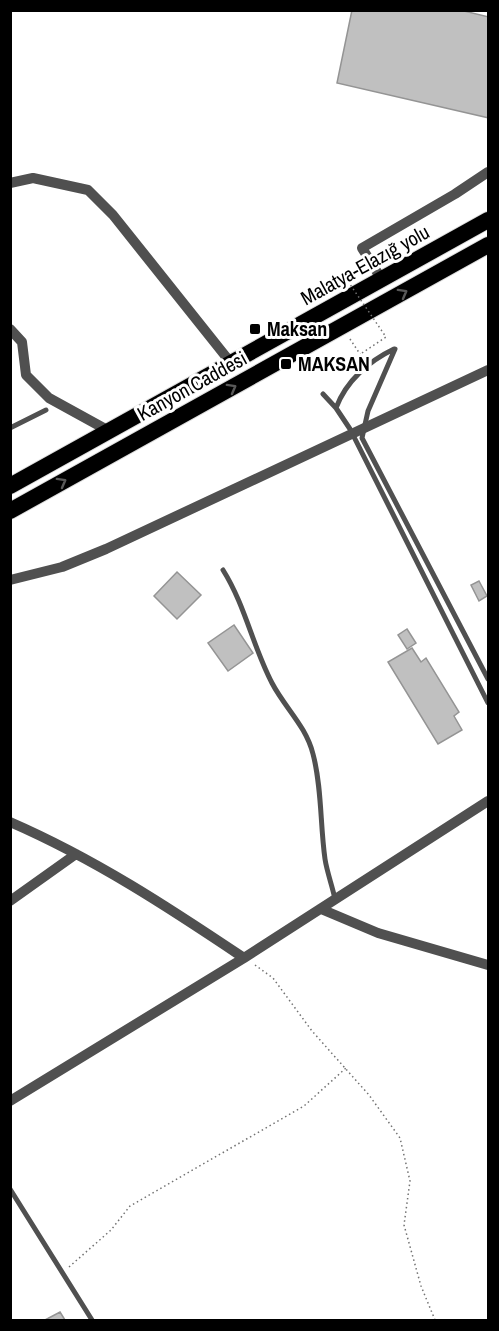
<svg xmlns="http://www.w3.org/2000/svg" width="499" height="1331" font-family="'Archivo Narrow',sans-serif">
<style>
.building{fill:#c0c0c0;stroke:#949494;stroke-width:1.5}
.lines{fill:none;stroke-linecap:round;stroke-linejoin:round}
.trunk-casing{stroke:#dbdbdb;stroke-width:18}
.path{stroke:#727272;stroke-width:1.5;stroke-dasharray:1.5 3;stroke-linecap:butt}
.service{stroke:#505050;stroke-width:5}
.minor{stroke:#505050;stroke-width:10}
.trunk{stroke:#000;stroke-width:16}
.path-bridge{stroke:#727272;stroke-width:1.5;stroke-dasharray:1.5 3;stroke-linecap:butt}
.oneway{stroke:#595959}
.poi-dot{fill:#000;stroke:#fff;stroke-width:2}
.labels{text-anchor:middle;stroke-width:6;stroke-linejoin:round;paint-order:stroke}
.street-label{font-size:20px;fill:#000;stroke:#fff}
.poi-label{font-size:20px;font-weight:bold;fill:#000;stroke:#fff;text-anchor:start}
</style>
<rect width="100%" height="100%" fill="#fff"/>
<!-- building -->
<path class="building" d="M352 10H460L489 17V118L337 83Z
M177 572 201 595 177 619 154 596Z
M479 581 487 596 479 601 471 585Z
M234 625 253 653 228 671 208 643Z
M407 629 416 643 407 649 398 635Z
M412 648 421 662 426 658 459 712 454 716 462 730 438 744 388 662Z
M60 1312 65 1320H45Z"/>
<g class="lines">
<!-- trunk casing -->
<g class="trunk-casing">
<path id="trunk" d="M10 486 488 220
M10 511 488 245"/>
</g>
<!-- path -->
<path class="path" d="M321 299 316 292 343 274
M350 339 364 360
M362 353 386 337
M255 965 273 978 312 1031 369 1095 400 1138 410 1181 404 1225 421 1286 435 1320
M69 1267 111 1230 130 1206 304 1106 346 1068"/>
<!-- service -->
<path class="service" d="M395 349 368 411 362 438 488 679
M323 394 336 408 350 429 488 703
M336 408C346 381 369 361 394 349
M10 428 46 410
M223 570C245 605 253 647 272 683 285 708 306 726 313 754 322 788 320 824 325 859 327 872 332 885 335 899
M10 1189 92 1320"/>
<!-- minor -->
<path class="minor" d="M10 183 33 178 88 190 113 215 231 363
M382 280 362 248 455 194 488 172
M10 329 22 342 26 375 49 398 109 431
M10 580 62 567 106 549 488 370
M10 822C95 859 168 907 244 958
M10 901 76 854
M321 909 378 933 488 965
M10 1101 244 958 488 801"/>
<!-- trunk -->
<use href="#trunk" class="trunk"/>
<!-- path-bridge -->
<path class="path-bridge" d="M343 274 386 337"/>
</g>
<!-- one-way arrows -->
<defs><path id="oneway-chevron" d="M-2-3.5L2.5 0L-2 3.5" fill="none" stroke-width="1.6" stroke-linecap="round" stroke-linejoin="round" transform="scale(1.5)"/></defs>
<g class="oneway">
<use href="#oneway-chevron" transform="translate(403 293) rotate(-29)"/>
<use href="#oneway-chevron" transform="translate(232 388) rotate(-29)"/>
<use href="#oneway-chevron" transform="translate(62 482) rotate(-29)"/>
</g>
<!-- markers -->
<g class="poi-dot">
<rect x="249" y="323" width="12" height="12" rx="3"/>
<rect x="280" y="358" width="12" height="12" rx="3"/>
</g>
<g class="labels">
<!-- street labels -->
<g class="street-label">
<text transform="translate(365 265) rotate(-29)" y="7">Malatya-Elazığ yolu</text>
<text transform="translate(192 386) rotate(-29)" y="7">Kanyon Caddesi</text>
</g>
<!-- poi labels -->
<g class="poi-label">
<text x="267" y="336">Maksan</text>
<text x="298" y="371">MAKSAN</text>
</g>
</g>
<!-- border -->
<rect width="499" height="1331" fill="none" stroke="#000000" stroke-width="24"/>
</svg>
